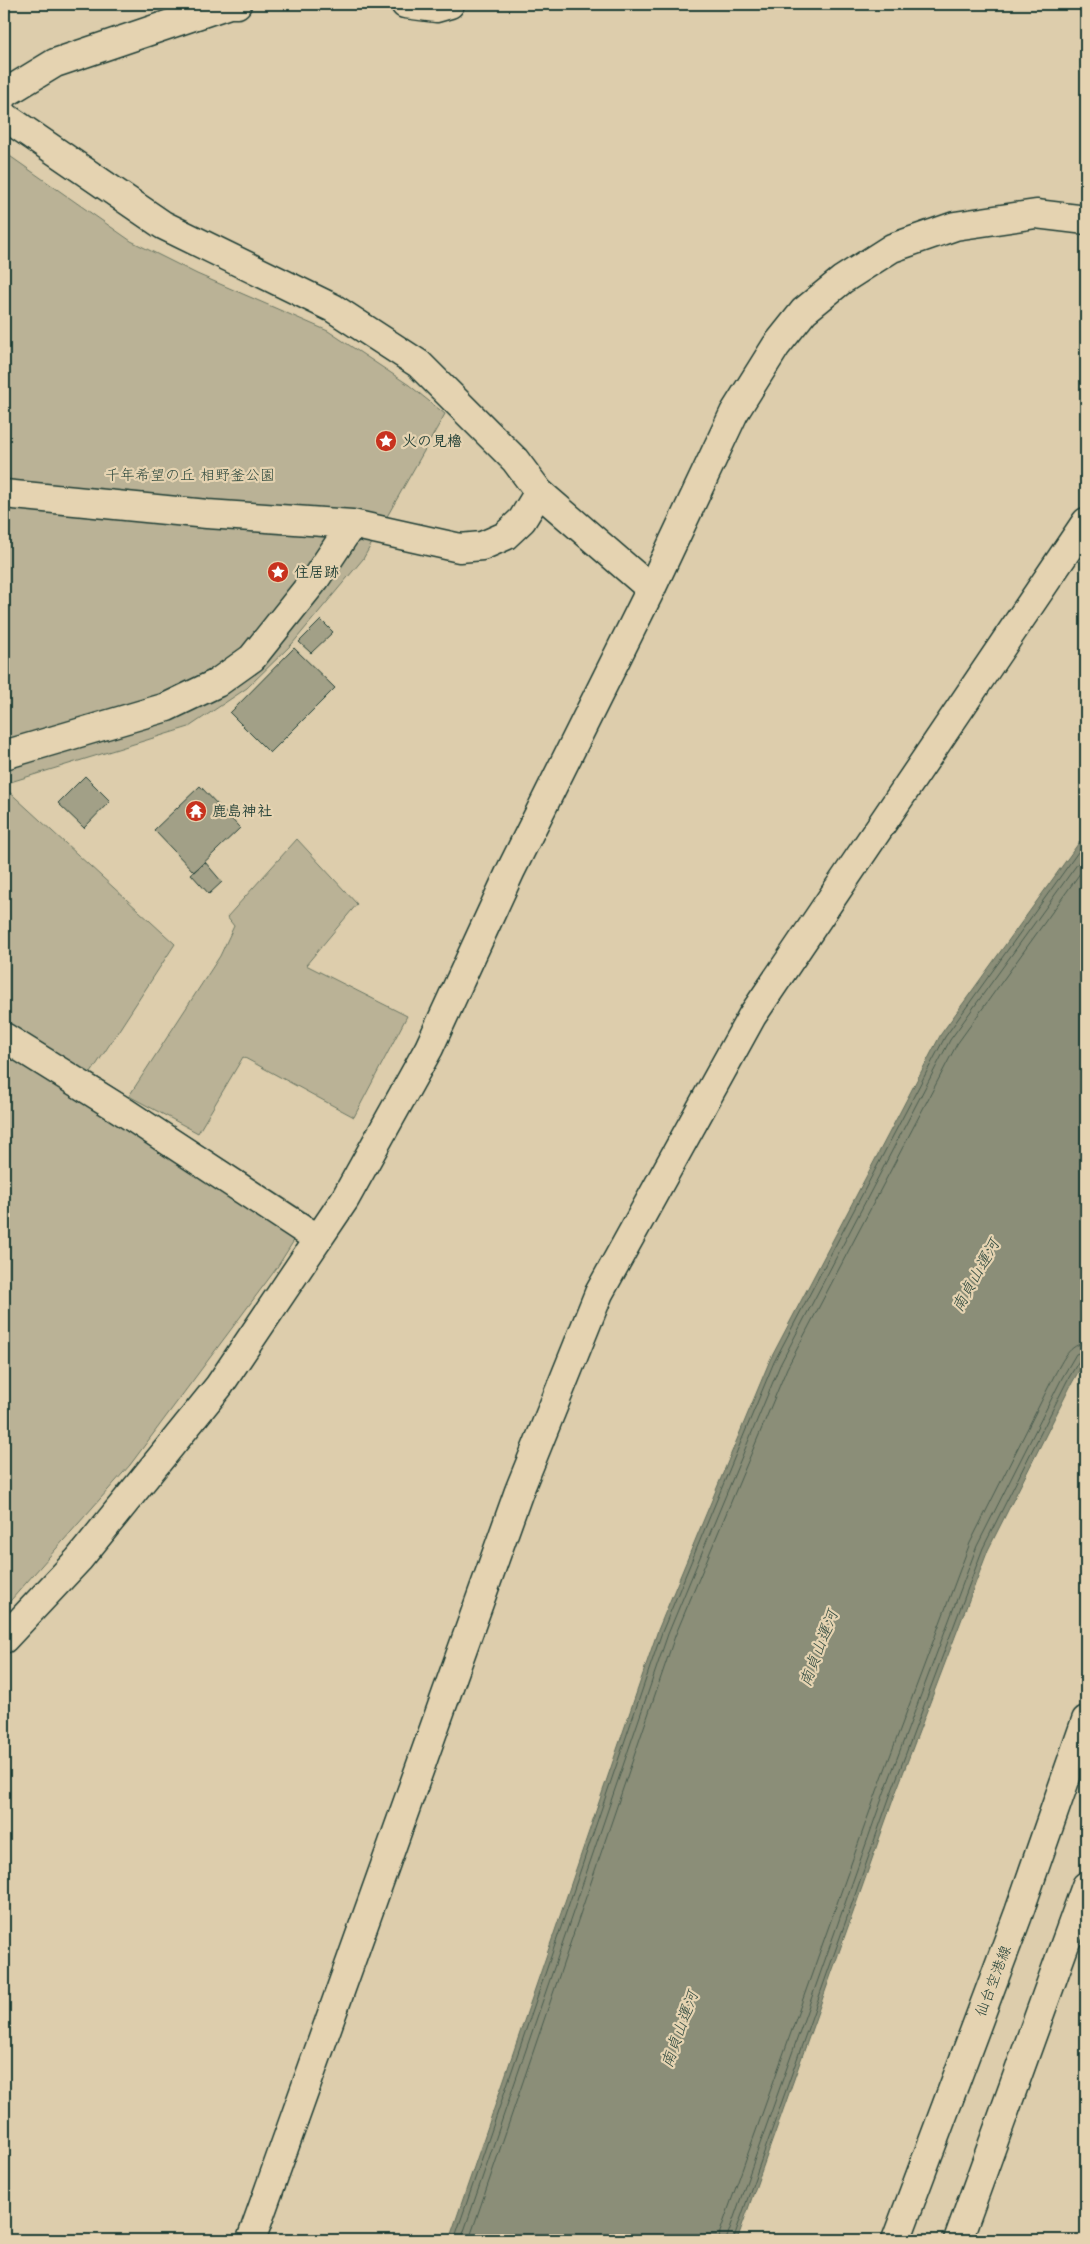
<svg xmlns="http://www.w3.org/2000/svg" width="1090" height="2244" font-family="Mali,'Klee One',sans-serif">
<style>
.green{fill:#bab296;stroke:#6c7865}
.water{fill:#8b8e78;stroke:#606e5d}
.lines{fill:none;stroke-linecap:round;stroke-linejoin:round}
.shore{stroke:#4a5d4f;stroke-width:1}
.building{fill:#a2a087;stroke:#1f3d34}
.minor-casing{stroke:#1f3d34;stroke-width:31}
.tertiary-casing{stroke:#1f3d34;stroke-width:31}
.primary-casing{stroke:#1f3d34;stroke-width:31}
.minor{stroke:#e5d3b1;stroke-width:28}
.tertiary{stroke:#e5d3b1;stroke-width:28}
.primary{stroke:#e5d3b1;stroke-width:28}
.labels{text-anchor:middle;stroke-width:4.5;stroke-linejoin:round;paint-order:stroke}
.poi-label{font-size:15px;font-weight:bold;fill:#1f3d34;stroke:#e5d3b1;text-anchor:start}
.park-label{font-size:15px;fill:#2e493e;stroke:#e5d3b1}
.street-label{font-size:15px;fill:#1f3d34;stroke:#e5d3b1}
.water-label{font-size:16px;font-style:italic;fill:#2f493e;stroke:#e5d3b1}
</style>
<rect width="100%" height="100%" fill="#ddcdac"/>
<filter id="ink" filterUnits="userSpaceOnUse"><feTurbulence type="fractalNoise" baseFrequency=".02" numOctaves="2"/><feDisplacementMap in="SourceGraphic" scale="10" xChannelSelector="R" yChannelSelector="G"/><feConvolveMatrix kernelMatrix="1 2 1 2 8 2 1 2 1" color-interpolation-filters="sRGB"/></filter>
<g filter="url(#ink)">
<!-- green -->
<path class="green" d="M4 152 131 241 197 274 328 331 409 385 445 414 363 559 292 644 247 688 189 727 4 784Z
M4 787 175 944 91 1073 310 1215 276 1269 130 1465 4 1608Z
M297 839 357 904 306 965 407 1016 354 1117 243 1057 198 1133 129 1096 220 956 234 926 227 917Z"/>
<!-- water -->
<path class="water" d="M1086 833V1358L1072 1383 988 1550 894 1797 737 2240H449L658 1630 770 1360 941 1034Z"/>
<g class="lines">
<!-- shore -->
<path class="shore" d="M454 2240 662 1632 774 1362 945 1037 1086 841
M461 2240 668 1634 780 1365 950 1040 1086 852
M469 2240 675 1636 787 1368 957 1044 1086 865
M719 2240 720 2232 877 1791 970 1543 1055 1374C1063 1360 1069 1344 1086 1343
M726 2240 884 1793 977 1546 1062 1378 1076 1354 1086 1350
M733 2240 890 1796 983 1548 1067 1381 1080 1359 1086 1357"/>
</g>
<!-- building -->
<path class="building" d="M321 620 333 632 311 653 299 642Z
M294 648 335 688 270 753 230 713Z
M85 776 110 801 84 828 58 803Z
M200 786 240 828 194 872 154 830Z
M205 862 222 882 209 894 191 874Z"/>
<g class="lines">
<!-- minor casing -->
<g class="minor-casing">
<path id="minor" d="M405 4 436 8 450 4
M4 94 55 63 229 4H237
M4 116 163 225 333 308 419 364 515 460 539 492 651 589
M4 494 207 514 352 524 460 548 482 546 505 536 522 520 539 492
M4 755 167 707 217 683 252 658 316 578 352 524
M4 1037 126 1113 318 1239"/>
</g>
<!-- tertiary casing -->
<g class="tertiary-casing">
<path id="tertiary" d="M4 1639 79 1559 219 1386 345 1199 429 1048 511 870 651 589 734 413 776 346 804 311 842 280 892 248 955 226 1036 214 1086 220
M251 2240 519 1491 599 1293 752 1016 1086 522"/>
</g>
<!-- primary casing -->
<g class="primary-casing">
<path id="primary" d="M896 2240 1018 1915 1086 1720
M958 2240 1086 1886"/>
</g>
<!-- minor -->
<use href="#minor" class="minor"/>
<!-- tertiary -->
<use href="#tertiary" class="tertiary"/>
<!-- primary -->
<use href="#primary" class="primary"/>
</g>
</g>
<!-- icons -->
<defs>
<g id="sight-disc" transform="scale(1.125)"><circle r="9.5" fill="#c8321e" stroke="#e5d3b1"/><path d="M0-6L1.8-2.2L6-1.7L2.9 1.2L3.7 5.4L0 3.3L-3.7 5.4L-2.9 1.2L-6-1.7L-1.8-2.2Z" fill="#fff"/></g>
<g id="temple-disc" transform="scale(1.125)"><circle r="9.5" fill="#c8321e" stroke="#e5d3b1"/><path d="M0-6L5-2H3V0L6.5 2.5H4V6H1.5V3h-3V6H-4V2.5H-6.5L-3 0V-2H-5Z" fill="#fff"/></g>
</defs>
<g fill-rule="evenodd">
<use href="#sight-disc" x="386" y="441"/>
<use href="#sight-disc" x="278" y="572"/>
<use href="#temple-disc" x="196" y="811"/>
</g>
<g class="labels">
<!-- poi labels -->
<g class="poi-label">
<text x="402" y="446">火の見櫓</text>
<text x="294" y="577">住居跡</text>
<text x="212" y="816">鹿島神社</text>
</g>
<!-- park labels -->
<g class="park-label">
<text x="190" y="480">千年希望の丘 相野釜公園</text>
</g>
<!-- street labels -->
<g class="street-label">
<text transform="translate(993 1981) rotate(-69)" y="5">仙台空港線</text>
</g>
<!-- water labels -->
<g class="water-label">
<text transform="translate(975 1275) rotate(-61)" y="6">南貞山運河</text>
<text transform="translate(818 1648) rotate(-69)" y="6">南貞山運河</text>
<text transform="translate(679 2029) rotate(-70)" y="6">南貞山運河</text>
</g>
</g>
<!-- margin -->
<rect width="1090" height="2244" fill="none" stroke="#e5d3b1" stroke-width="20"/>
<rect x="10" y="10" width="1070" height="2224" fill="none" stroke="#1f3d34" stroke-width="2" filter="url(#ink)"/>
</svg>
